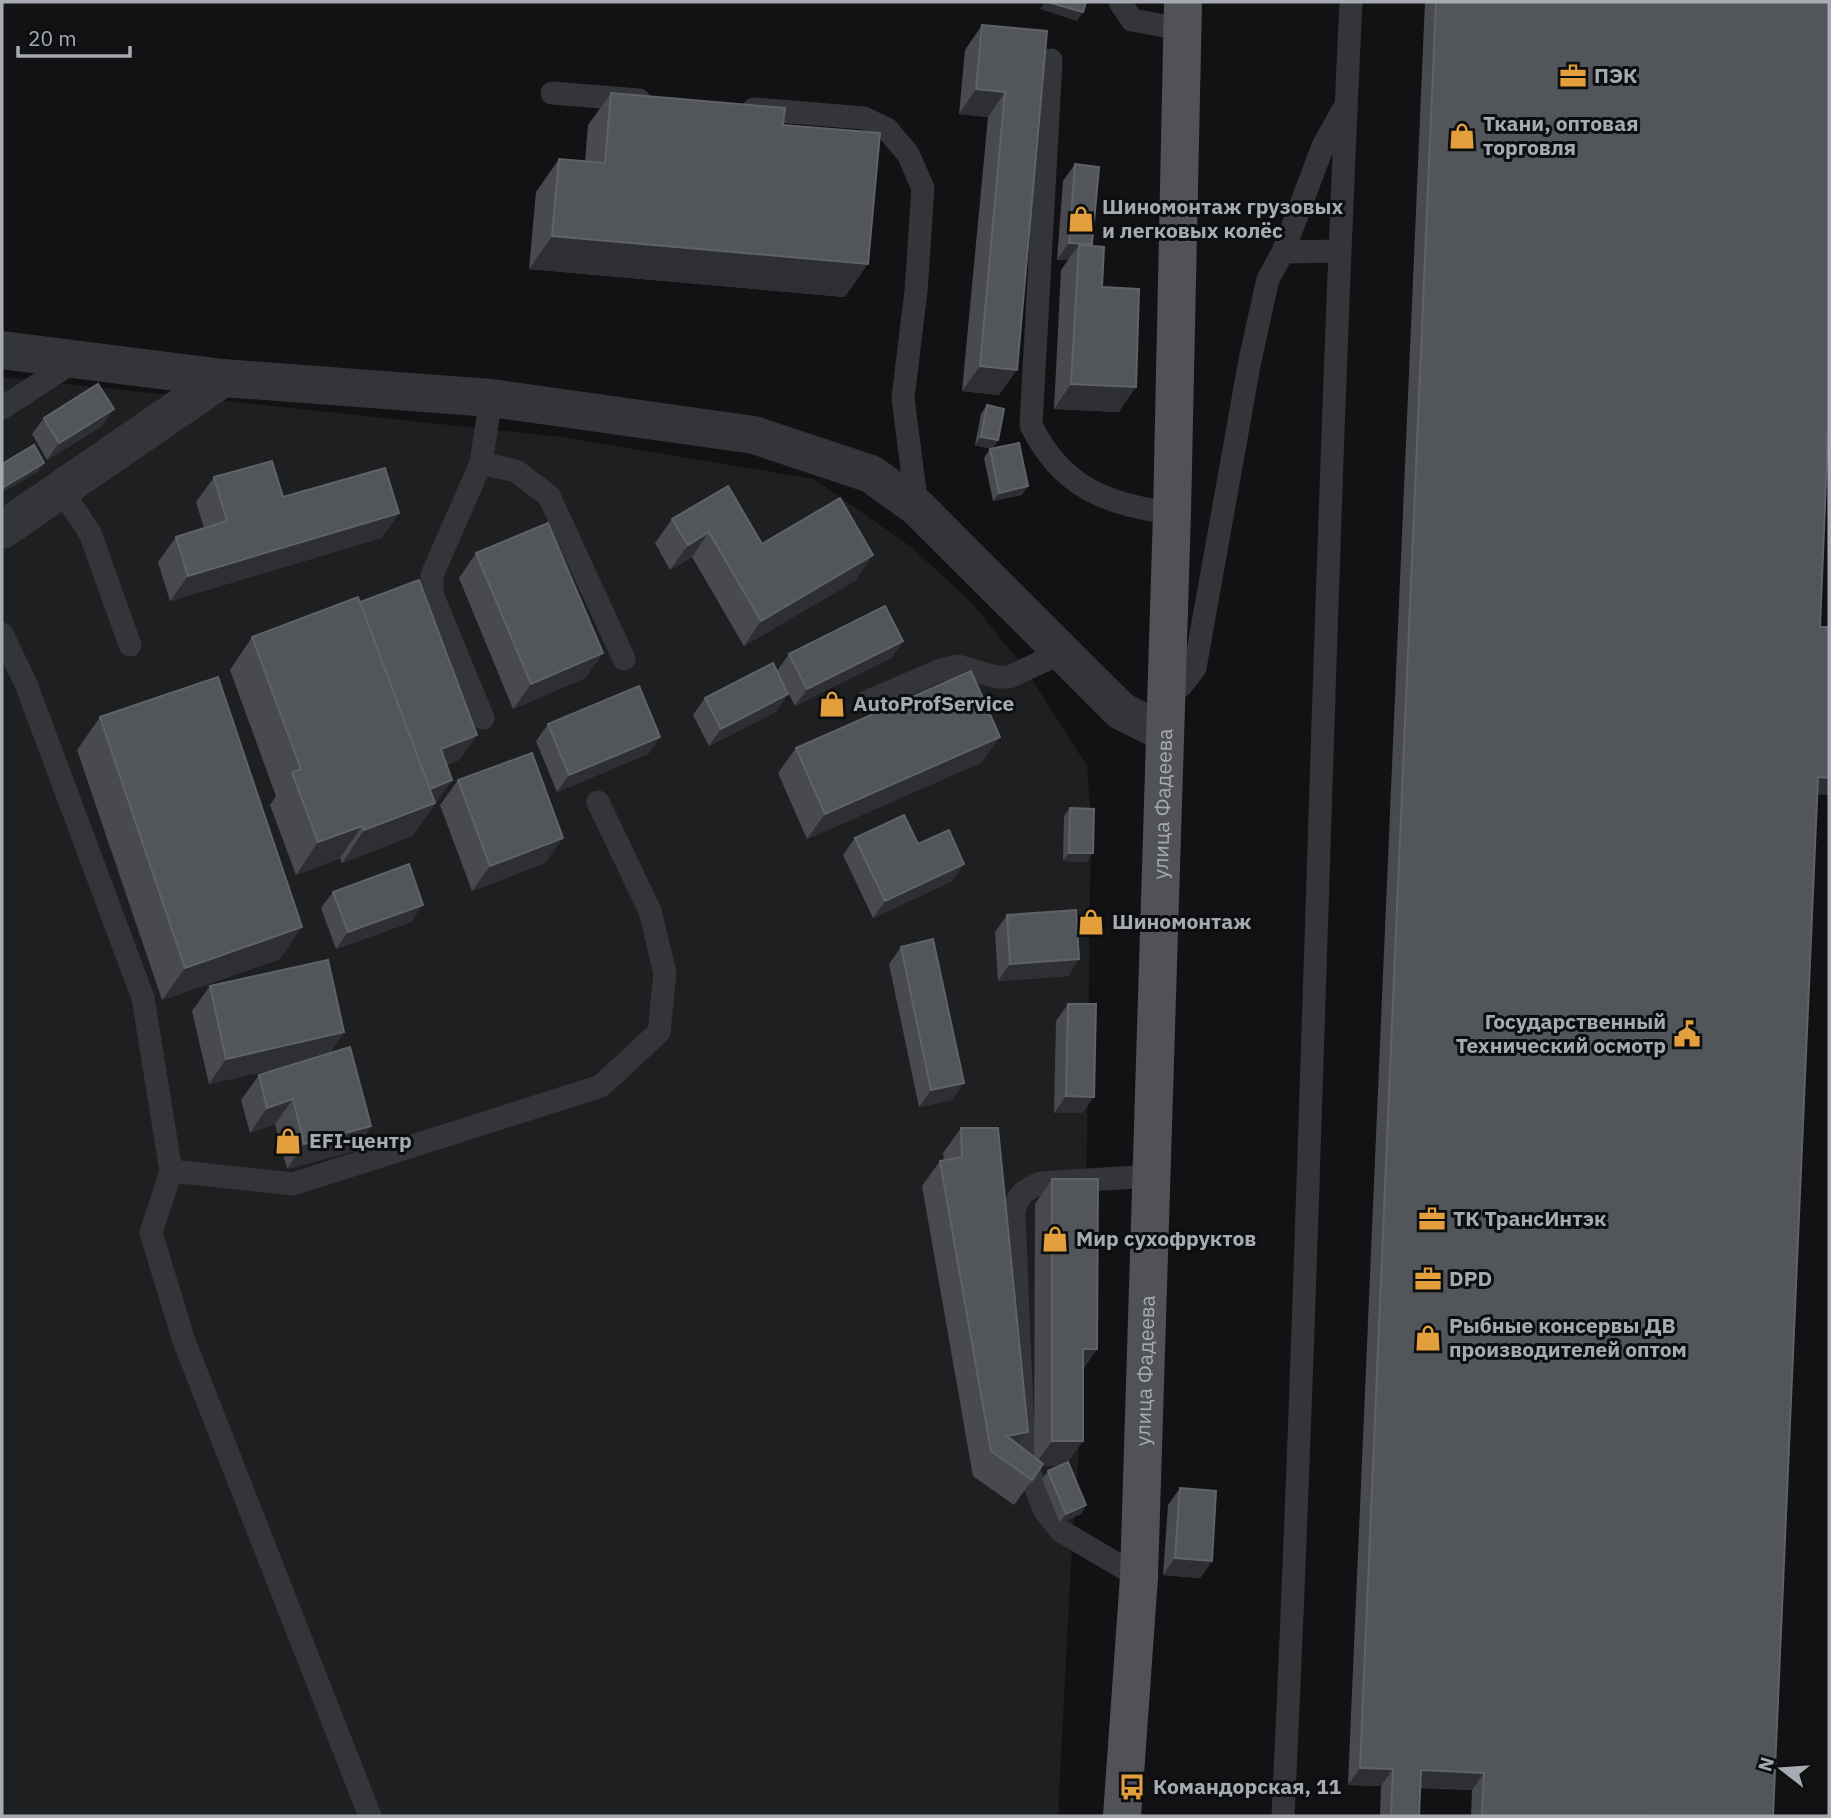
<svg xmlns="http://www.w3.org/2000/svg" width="1831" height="1818" font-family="'IBM Plex Sans',sans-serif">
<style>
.built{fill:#1e1f21}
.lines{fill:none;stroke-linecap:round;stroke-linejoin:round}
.lane{stroke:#343538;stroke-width:23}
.street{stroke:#343538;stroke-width:38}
.primary{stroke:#505257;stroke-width:38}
.wall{fill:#484a4f}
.shaded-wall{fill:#2e2f33}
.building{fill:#525559;stroke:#5f6267;stroke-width:2}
.labels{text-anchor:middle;stroke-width:6;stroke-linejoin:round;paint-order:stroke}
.poi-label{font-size:21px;font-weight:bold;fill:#a5aab3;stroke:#0d0e0f;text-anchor:start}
.street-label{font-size:21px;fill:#a5aab3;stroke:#0d0e0f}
</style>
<rect width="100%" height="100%" fill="#121214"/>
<!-- built -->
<path class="built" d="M2 377 561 437 814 479 910 546 971 602 1024 667 1087 766 1091 820 1084 1378 1071 1563 1058 1816H2Z"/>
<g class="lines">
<!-- lane -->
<path class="lane" d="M1120 2 1132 20 1182 29
M1051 60 1031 425C1061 487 1107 505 1172 513
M552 93 639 100
M754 109 864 118 887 129 908 154 923 188 916 291 903 398 917 507
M1283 252 1323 146 1343 110
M2 408 76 360
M481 463 516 471 549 496 624 659
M62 491 90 533 130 645
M2 634 26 684 143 998 171 1171 151 1233 184 1341 370 1816
M1166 690 1181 686 1195 668 1250 360 1268 279 1283 252 1339 251
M866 702 941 670 958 666 996 677H1009L1063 652
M483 718 432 594V575L481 463 491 398
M171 1171 293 1184 601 1086 659 1032 665 973 650 911 598 802
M1139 1577 1061 1531 1045 1511 1024 1459 1014 1214C1016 1195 1024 1190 1041 1183L1151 1176
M1283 1816C1312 1212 1322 606 1351 2"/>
<!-- street -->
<path class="street" d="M2 350 223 378 491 398 754 435 871 474 917 507 1121 711 1165 733
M2 530 223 378"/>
<!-- primary -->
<path class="primary" id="s1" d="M1122 1816 1139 1577 1172 513 1183 2"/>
</g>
<!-- wall -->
<path class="wall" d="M1425 2H1829L1820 627H1829V795L1817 794 1773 1816H1471L1472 1790 1420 1788 1419 1816H1380L1381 1786 1348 1785Z
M982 25 1047 31 999 395 962 391 988 117 959 114 965 50Z
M611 93 783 125 845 297 529 269 536 192 559 159 585 161 588 125Z
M1075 164 1091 246 1102 287 1119 412 1054 409 1061 270 1068 260H1057L1063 181Z
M987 405 998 440 992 449 975 445 981 414Z
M44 418 102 426 47 460 32 434Z
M990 449 1022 495 993 501 984 458Z
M214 477 283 497 399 513 381 538 170 601 158 562 176 537 204 528 196 502Z
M672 519 762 544 856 580 744 646 692 557 670 570 655 543Z
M476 553 603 653 585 678 513 709 459 578Z
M360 602 477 735 459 760 446 765 452 780 412 836 342 863 340 858 296 875 270 805 276 796 230 670 252 637Z
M903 641 891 658 795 706 777 671 789 654Z
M705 698 777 711 709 746 693 715Z
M100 717 280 959 162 1000 77 750Z
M548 724 660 737 648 754 557 792 536 741Z
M796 748 982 762 807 839 778 773Z
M458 780 545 863 472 891 440 805Z
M1070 808 1087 862 1063 861 1064 816Z
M855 838 918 844 952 881 873 918 843 855Z
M333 892 411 922 336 949 321 908Z
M1007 915 1079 959 1068 976 998 981 995 932Z
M901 947 952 1100 919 1107 889 964Z
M210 986 344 1032 329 1054 371 1126 354 1151 287 1169 275 1124 250 1133 241 1100 259 1075 288 1066 209 1084 192 1011Z
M1068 1004 1094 1097 1082 1113H1054L1056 1021Z
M961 1128 1028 1432 1019 1445 1034 1457 1035 1204 1052 1179 1097 1349 1083 1369 1068 1462 1086 1505 1081 1514 1060 1523 1042 1479 1048 1471 1059 1466H1042L1014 1505 973 1476 922 1186 940 1161 944 1160 943 1153Z
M1180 1488 1212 1561 1200 1578 1163 1575 1168 1505Z"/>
<!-- shaded-wall -->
<path class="shaded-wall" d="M1045 2H1048L1083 12 1077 21 1040 9Z
M976 89 1005 92 988 117 959 114Z
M552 236 868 264 845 297 529 269Z
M1069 243 1092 244 1080 261 1079 245 1068 260H1057Z
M980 366 1017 370 999 395 962 391Z
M1071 384 1136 387 1119 412 1054 409Z
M114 409 102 426 47 460 59 443Z
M981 437 998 440 992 449 975 445Z
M44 463 38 472 2 493V488Z
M1028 486 1022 495 993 501 999 493Z
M399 513 381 538 170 601 188 576Z
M709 532 692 557 670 570 688 545Z
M873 555 856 580 744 646 761 621Z
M903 641 891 658 795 706 807 689Z
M603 653 585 678 513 709 531 684Z
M788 694 777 711 709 746 721 729Z
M477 735 459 760 423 774 441 749Z
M660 737 648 754 557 792 569 775Z
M1000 737 982 762 807 839 825 814Z
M1818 777 1829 778V795L1806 794Z
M452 780 412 836 342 863 364 830 423 792Z
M362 826 340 858 296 875 318 842Z
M563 838 545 863 472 891 490 866Z
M1069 853H1093L1087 862 1063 861Z
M964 864 952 881 873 918 885 901Z
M423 905 411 922 336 949 348 932Z
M302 927 280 959 162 1000 185 968Z
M1079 959 1068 976 998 981 1010 964Z
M344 1032 326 1057 209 1084 226 1059Z
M964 1083 952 1100 919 1107 931 1090Z
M1066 1096 1094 1097 1082 1113H1054Z
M293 1099 275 1124 250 1133 267 1108Z
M371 1126 354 1151 287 1169 304 1144Z
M1083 1349H1097L1080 1374Z
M1028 1432 1010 1457 1007 1436Z
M1052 1441H1083L1065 1466H1042L1014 1505 1042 1466H1034Z
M1086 1505 1081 1514 1060 1523 1066 1514Z
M1175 1558 1212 1561 1200 1578 1163 1575Z
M1360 1768 1393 1769 1381 1786 1348 1785Z
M1421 1770 1484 1773 1472 1790 1409 1787Z"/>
<!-- building -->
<path class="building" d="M1048 2H1086L1083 12Z
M1436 2H1829V409L1820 627H1829V778L1818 777 1773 1816 1482 1815 1484 1773 1421 1770 1419 1816H1391L1393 1769 1360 1768Z
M982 25 1047 31 1017 370 980 366 1005 92 976 89Z
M611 93 785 108 783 125 880 133 868 264 552 236 559 159 605 163Z
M1075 164 1099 167 1092 244 1069 243Z
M1079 245 1104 247 1102 287 1139 289 1136 387 1071 384Z
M98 384 114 409 59 443 44 418Z
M987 405 1004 409 998 440 981 437Z
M1019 443 1028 486 999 493 990 449Z
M34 445 44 463 2 488V464Z
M272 461 283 497 385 468 399 513 188 576 176 537 227 521 214 477Z
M728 486 762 544 840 498 873 555 761 621 709 532 688 545 672 519Z
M548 523 603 653 531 684 476 553Z
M419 580 477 735 441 749 452 780 430 789 360 602Z
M358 597 435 803 364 830 362 826 318 842 292 772 301 769 252 637Z
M885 606 903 641 807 689 789 654Z
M773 663 788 694 721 729 705 698Z
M971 671 1000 737 825 814 796 748Z
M218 677 302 927 185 968 100 717Z
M639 686 660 737 569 775 548 724Z
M532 753 563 838 490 866 458 780Z
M1070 808 1094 809 1093 853H1069Z
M904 815 918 844 949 830 964 864 885 901 855 838Z
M409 864 423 905 348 932 333 892Z
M1076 910 1079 959 1010 964 1007 915Z
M933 939 964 1083 931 1090 901 947Z
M328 960 344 1032 226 1059 210 986Z
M1068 1004H1096L1094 1097 1066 1096Z
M350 1047 371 1126 304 1144 293 1099 267 1108 259 1075Z
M961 1128H998L1028 1432 1007 1436 1043 1464 1032 1480 991 1451 940 1161 962 1157Z
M1052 1179H1098L1097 1349H1083V1441H1052Z
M1068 1462 1086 1505 1066 1514 1048 1471Z
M1180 1488 1216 1491 1212 1561 1175 1558Z"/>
<!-- icons -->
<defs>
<g id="office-bare" transform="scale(2.1)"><path d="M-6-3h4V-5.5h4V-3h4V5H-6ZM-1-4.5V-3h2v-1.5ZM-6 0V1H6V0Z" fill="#e39f3b" stroke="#0d0e0f" stroke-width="2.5" paint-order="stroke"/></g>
<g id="shop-bare" transform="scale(2.1)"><path d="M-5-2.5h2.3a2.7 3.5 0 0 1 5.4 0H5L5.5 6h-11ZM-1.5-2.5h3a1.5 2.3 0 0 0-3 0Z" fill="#e39f3b" stroke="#0d0e0f" stroke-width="2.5" paint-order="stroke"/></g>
<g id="civic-bare" transform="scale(2.1)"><path d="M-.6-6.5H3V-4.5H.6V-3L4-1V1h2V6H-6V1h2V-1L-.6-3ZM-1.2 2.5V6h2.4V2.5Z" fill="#e39f3b" stroke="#0d0e0f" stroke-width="2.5" paint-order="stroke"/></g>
<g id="bus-bare" transform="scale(2.1)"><path d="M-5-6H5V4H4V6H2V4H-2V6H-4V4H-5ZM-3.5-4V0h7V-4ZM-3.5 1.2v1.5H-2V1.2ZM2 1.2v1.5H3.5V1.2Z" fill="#e39f3b" stroke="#0d0e0f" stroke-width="2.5" paint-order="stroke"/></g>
</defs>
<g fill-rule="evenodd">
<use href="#office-bare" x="1573" y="76"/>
<use href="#shop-bare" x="1462" y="136"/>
<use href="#shop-bare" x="1081" y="219"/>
<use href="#shop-bare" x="832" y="704"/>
<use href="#shop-bare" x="1091" y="922"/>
<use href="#civic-bare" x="1687" y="1034"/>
<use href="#shop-bare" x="288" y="1141"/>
<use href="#office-bare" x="1432" y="1219"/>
<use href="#shop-bare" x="1055" y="1239"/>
<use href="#office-bare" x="1428" y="1279"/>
<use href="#shop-bare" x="1428" y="1338"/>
<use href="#bus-bare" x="1132" y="1787"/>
</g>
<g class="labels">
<!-- poi labels -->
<g class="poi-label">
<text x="1594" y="83">ПЭК</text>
<text x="1483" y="131">Ткани, оптовая<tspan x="1483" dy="24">торговля</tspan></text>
<text x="1102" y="214">Шиномонтаж грузовых<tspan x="1102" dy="24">и легковых колёс</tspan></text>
<text x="853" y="711">AutoProfService</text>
<text x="1112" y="929">Шиномонтаж</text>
<text x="1666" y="1029" text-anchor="end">Государственный<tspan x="1666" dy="24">Технический осмотр</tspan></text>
<text x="309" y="1148">EFI-центр</text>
<text x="1453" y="1226">ТК ТрансИнтэк</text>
<text x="1076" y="1246">Мир сухофруктов</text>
<text x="1449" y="1286">DPD</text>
<text x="1449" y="1333">Рыбные консервы ДВ<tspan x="1449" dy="24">производителей оптом</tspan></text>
<text x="1153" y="1794">Командорская, 11</text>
</g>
<!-- street labels -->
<g class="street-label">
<text dy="7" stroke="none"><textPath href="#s1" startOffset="1013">улица Фадеева</textPath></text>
<text dy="7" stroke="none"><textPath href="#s1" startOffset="446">улица Фадеева</textPath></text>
</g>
</g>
<!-- border -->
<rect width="1831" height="1818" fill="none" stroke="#a5aab3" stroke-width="7"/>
<!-- north arrow -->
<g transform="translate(1782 1769) rotate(287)" stroke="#0d0e0f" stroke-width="5" paint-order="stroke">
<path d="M0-5L12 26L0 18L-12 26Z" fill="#a5aab3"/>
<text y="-10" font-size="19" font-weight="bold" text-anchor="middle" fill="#a5aab3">N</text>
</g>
<!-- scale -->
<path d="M18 46v10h112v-10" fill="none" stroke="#a5aab3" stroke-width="3.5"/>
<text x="28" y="46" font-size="21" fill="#a5aab3" stroke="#0d0e0f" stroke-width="5" paint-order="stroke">20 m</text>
</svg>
